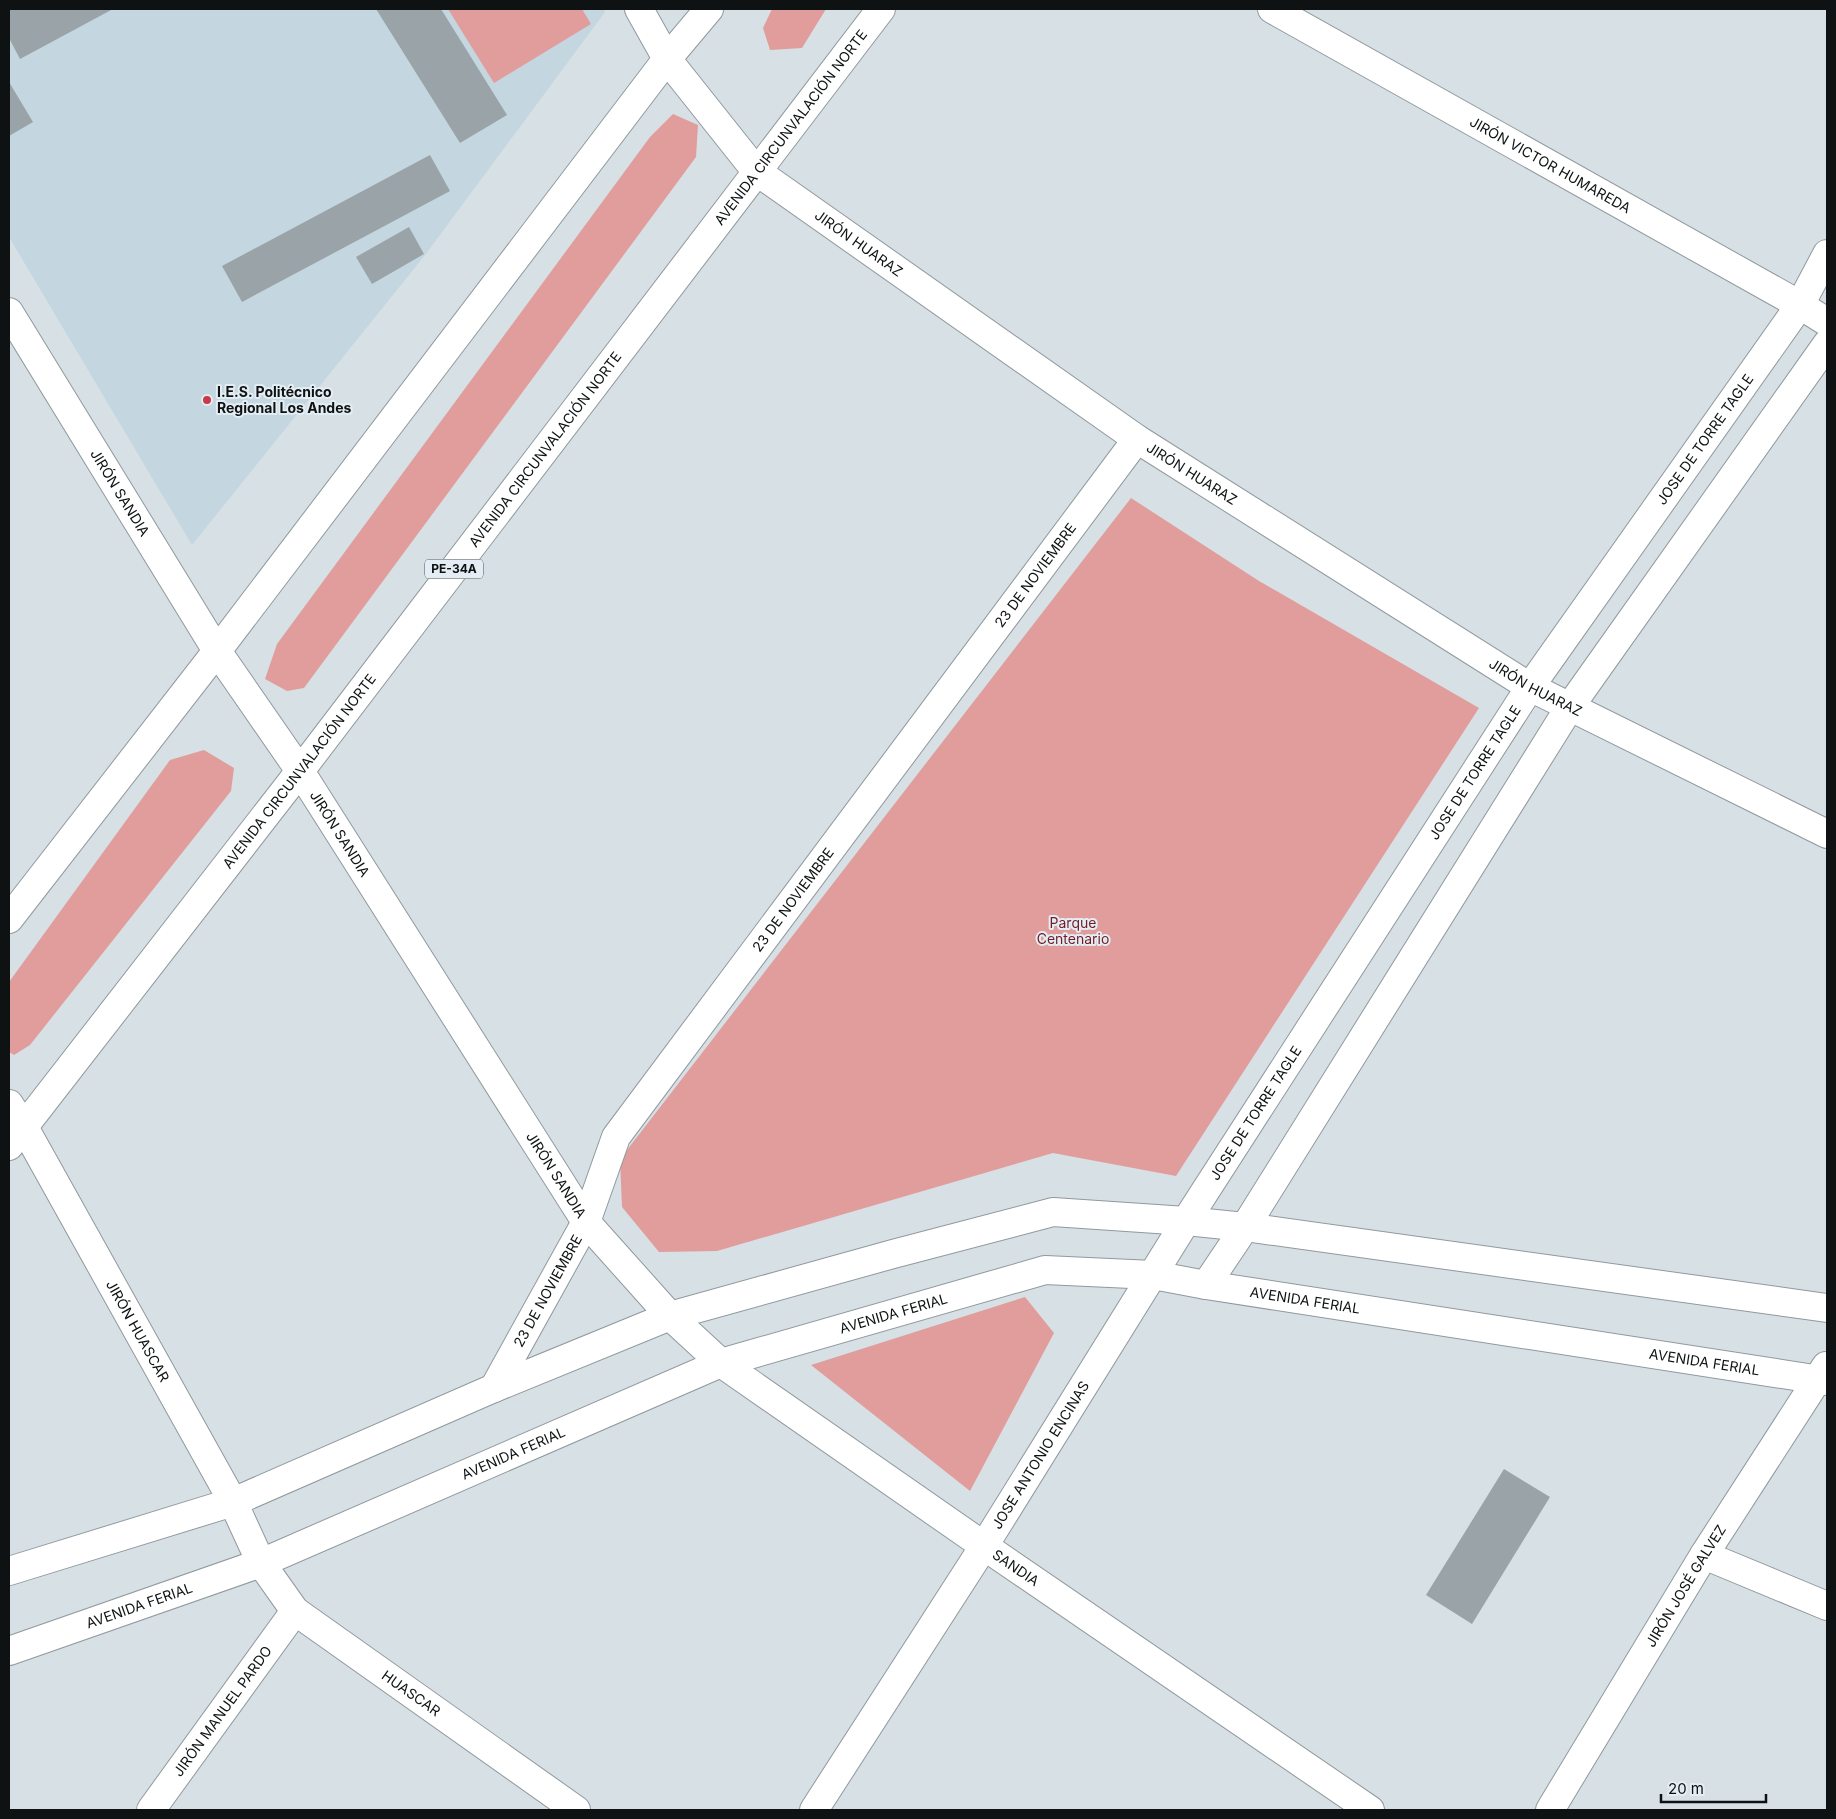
<svg xmlns="http://www.w3.org/2000/svg" width="1836" height="1819" font-family="Inter,sans-serif">
<style>
.built{fill:#c4d6df}
.green{fill:#e19d9c}
.building{fill:#9aa3a8}
.lines{fill:none;stroke-linecap:round;stroke-linejoin:round}
.minor-casing{stroke:#90999e;stroke-width:30}
.highway-casing{stroke:#90999e;stroke-width:30}
.minor{stroke:#fff;stroke-width:28}
.highway{stroke:#fff;stroke-width:28}
.poi-dot{fill:#c93948;stroke:#e3edf3;stroke-width:2}
.labels{text-anchor:middle;stroke-width:4;stroke-linejoin:round;paint-order:stroke}
.shield{fill:#e3edf3;stroke:#4e5456;stroke-width:1}
.shield-label{font-size:12px;font-weight:bold;fill:#0e1213}
.street-label{font-size:14px;fill:#0e1213;stroke:#e3edf3}
.poi-label{font-size:14px;font-weight:bold;fill:#0e1213;stroke:#e3edf3;text-anchor:start}
.park-label{font-size:14px;fill:#721d26;stroke:#e3edf3}
</style>
<rect width="100%" height="100%" fill="#d6e0e5"/>
<!-- built -->
<path class="built" d="M9 9H603L605 12 425 255 192 545 9 237Z"/>
<!-- green -->
<path class="green" d="M448 9H582L591 24 494 83Z
M772 9H826L802 48 770 50 763 28Z
M673 114 698 125 696 157 304 688 287 691 265 679 277 644 650 137Z
M1131 498 1259 581 1479 708 1176 1176 1053 1153 717 1251 659 1252 622 1207 620 1159Z
M204 750 234 768 231 791 30 1045 14 1055 9 1052V982L170 760Z
M1025 1297 1054 1333 970 1491 811 1365Z"/>
<!-- building -->
<path class="building" d="M9 9H113L20 59 9 38Z
M376 9H441L507 115 460 143Z
M9 82 33 122 9 136Z
M430 155 450 191 242 302 222 266Z
M409 227 424 254 372 284 356 257Z
M1504 1469 1550 1497 1472 1624 1426 1595Z"/>
<g class="lines">
<!-- minor casing -->
<g class="minor-casing">
<g id="minor">
<path id="s1" d="M639 9 667 59 756 171 1137 439 1530 687 1827 834"/>
<path id="s2" d="M1272 9 1800 305 1827 322"/>
<path id="s3" d="M9 312 217 651 300 771 586 1222 670 1316 721 1363 984 1546 1370 1810"/>
<path id="s4" d="M9 1104 24 1127 233 1502 261 1563 295 1611 576 1810"/>
<path d="M1206 1285 1245 1227 1569 708 1827 344"/>
<path id="s5" d="M494 1388 586 1222 616 1137 1137 439"/>
<path d="M1704 1555 1827 1606"/>
<path d="M9 1571 233 1502 494 1388 670 1316 893 1254 1053 1212 1186 1221 1245 1227 1827 1308"/>
<path id="s6" d="M9 1651 261 1563 721 1363 1045 1270 1153 1275 1206 1285 1827 1381"/>
<path id="s7" d="M151 1810 295 1611"/>
<path id="s8" d="M814 1810 984 1546 1186 1221 1530 687 1800 305 1827 254"/>
<path id="s9" d="M1550 1810 1704 1555 1826 1366"/>
</g>
</g>
<!-- highway casing -->
<g class="highway-casing">
<g id="highway">
<path d="M9 919 217 651 667 59 709 9"/>
<path id="s10" d="M9 1146 300 771 881 9"/>
</g>
</g>
<!-- minor -->
<use href="#minor" class="minor"/>
<!-- highway -->
<use href="#highway" class="highway"/>
</g>
<!-- markers -->
<circle class="poi-dot" cx="207" cy="400" r="5"/>
<g class="labels">
<!-- shield labels -->
<rect class="shield" x="425" y="559.5" width="58" height="19" rx="4"/>
<g class="shield-label">
<text x="454" y="573">PE-34A</text>
</g>
<!-- street labels -->
<g class="street-label">
<text dy="5" stroke="none"><textPath href="#s10" startOffset="1284">AVENIDA CIRCUNVALACIÓN NORTE</textPath></text>
<text dy="5" stroke="none"><textPath href="#s2" startOffset="319">JIRÓN VICTOR HUMAREDA</textPath></text>
<text dy="5" stroke="none"><textPath href="#s1" startOffset="326">JIRÓN HUARAZ</textPath></text>
<text dy="5" stroke="none"><textPath href="#s8" startOffset="1635">JOSE DE TORRE TAGLE</textPath></text>
<text dy="5" stroke="none"><textPath href="#s10" startOffset="879">AVENIDA CIRCUNVALACIÓN NORTE</textPath></text>
<text dy="5" stroke="none"><textPath href="#s1" startOffset="731">JIRÓN HUARAZ</textPath></text>
<text dy="5" stroke="none"><textPath href="#s3" startOffset="212">JIRÓN SANDIA</textPath></text>
<text dy="5" stroke="none"><textPath href="#s5" startOffset="981">23 DE NOVIEMBRE</textPath></text>
<text dy="5" stroke="none"><textPath href="#s1" startOffset="1136">JIRÓN HUARAZ</textPath></text>
<text dy="5" stroke="none"><textPath href="#s10" startOffset="474">AVENIDA CIRCUNVALACIÓN NORTE</textPath></text>
<text dy="5" stroke="none"><textPath href="#s8" startOffset="1230">JOSE DE TORRE TAGLE</textPath></text>
<text dy="5" stroke="none"><textPath href="#s3" startOffset="618">JIRÓN SANDIA</textPath></text>
<text dy="5" stroke="none"><textPath href="#s5" startOffset="576">23 DE NOVIEMBRE</textPath></text>
<text dy="5" stroke="none"><textPath href="#s8" startOffset="825">JOSE DE TORRE TAGLE</textPath></text>
<text dy="5" stroke="none"><textPath href="#s3" startOffset="1022">JIRÓN SANDIA</textPath></text>
<text dy="5" stroke="none"><textPath href="#s5" startOffset="111">23 DE NOVIEMBRE</textPath></text>
<text dy="5" stroke="none"><textPath href="#s6" startOffset="1368">AVENIDA FERIAL</textPath></text>
<text dy="5" stroke="none"><textPath href="#s6" startOffset="948">AVENIDA FERIAL</textPath></text>
<text dy="5" stroke="none"><textPath href="#s4" startOffset="261">JIRÓN HUASCAR</textPath></text>
<text dy="5" stroke="none"><textPath href="#s6" startOffset="1772">AVENIDA FERIAL</textPath></text>
<text dy="5" stroke="none"><textPath href="#s6" startOffset="542">AVENIDA FERIAL</textPath></text>
<text dy="5" stroke="none"><textPath href="#s8" startOffset="421">JOSE ANTONIO ENCINAS</textPath></text>
<text dy="5" stroke="none"><textPath href="#s3" startOffset="1632">SANDIA</textPath></text>
<text dy="5" stroke="none"><textPath href="#s9" startOffset="262">JIRÓN JOSÉ GALVEZ</textPath></text>
<text dy="5" stroke="none"><textPath href="#s6" startOffset="138">AVENIDA FERIAL</textPath></text>
<text dy="5" stroke="none"><textPath href="#s4" startOffset="725">HUASCAR</textPath></text>
<text dy="5" stroke="none"><textPath href="#s7" startOffset="122">JIRÓN MANUEL PARDO</textPath></text>
</g>
<!-- poi labels -->
<g class="poi-label">
<text x="217" y="397">I.E.S. Politécnico<tspan x="217" dy="16">Regional Los Andes</tspan></text>
</g>
<!-- park labels -->
<g class="park-label">
<text x="1073" y="928">Parque<tspan x="1073" dy="16">Centenario</tspan></text>
</g>
</g>
<!-- border -->
<rect width="1836" height="1819" fill="none" stroke="#0e1213" stroke-width="20"/>
<!-- scale -->
<path d="M1661 1794v8h105v-8" fill="none" stroke="#0e1213" stroke-width="2.5"/>
<text x="1668" y="1794" font-size="15" fill="#0e1213" stroke="#e3edf3" stroke-width="4" paint-order="stroke">20 m</text>
</svg>
